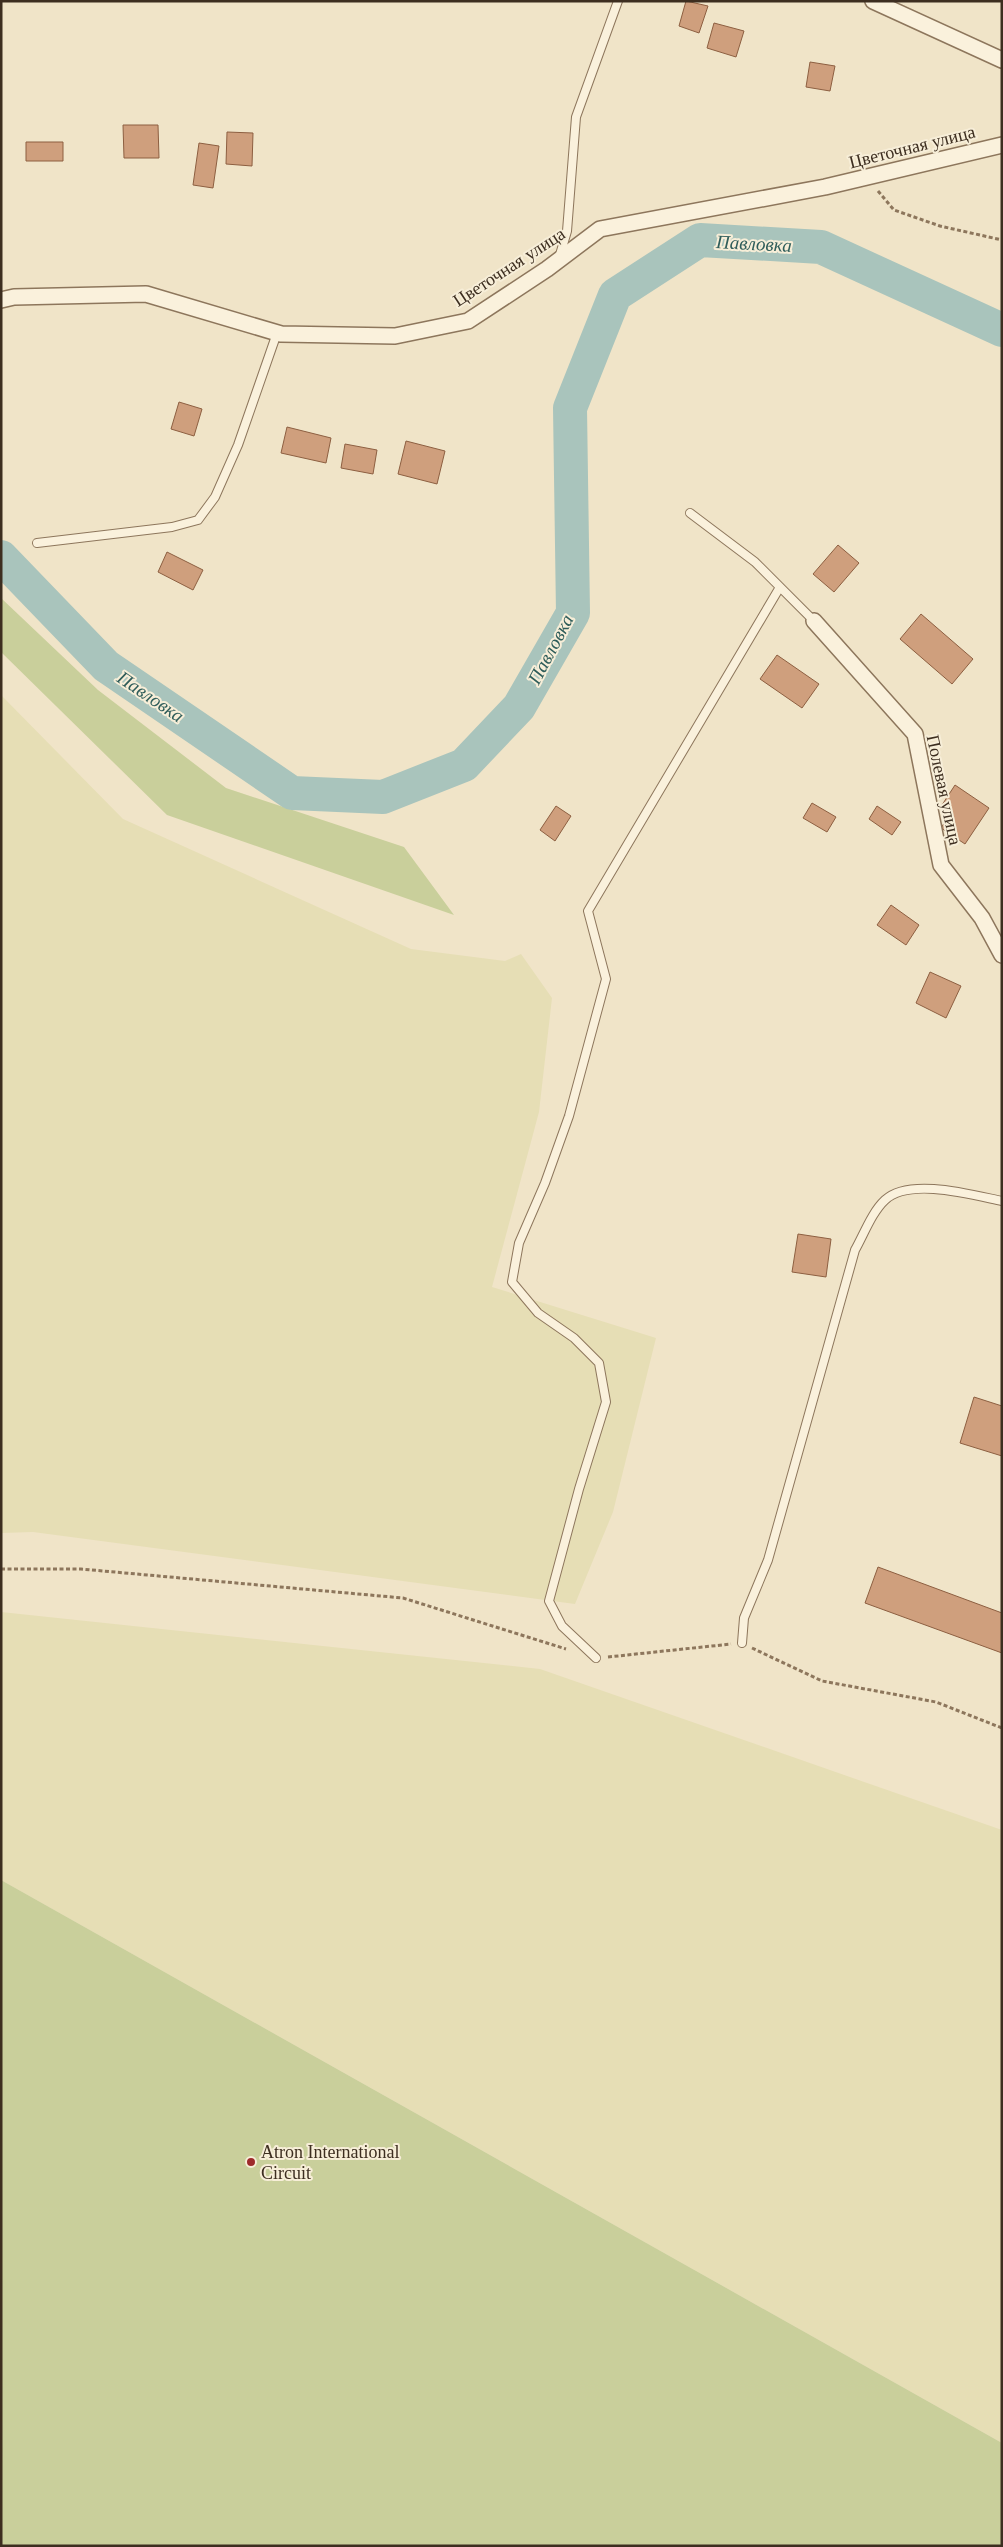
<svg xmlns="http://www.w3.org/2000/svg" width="1003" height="2547" font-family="'Times New Roman',serif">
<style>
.farmland{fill:#e6deb5}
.green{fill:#c9cf9b}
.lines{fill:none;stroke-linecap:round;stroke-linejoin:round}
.river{stroke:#a9c4bc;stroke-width:34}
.building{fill:#cf9f7d;stroke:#8d5f41}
.service-casing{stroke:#8d765c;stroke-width:10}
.minor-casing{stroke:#8d765c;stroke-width:18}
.path{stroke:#8d765c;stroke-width:3;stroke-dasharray:4 2.5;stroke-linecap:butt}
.service{stroke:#faf1dc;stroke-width:8}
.minor{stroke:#faf1dc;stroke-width:15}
.poi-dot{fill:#9e2a2b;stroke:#f7eed8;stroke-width:2}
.labels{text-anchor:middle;stroke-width:4;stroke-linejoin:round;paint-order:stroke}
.street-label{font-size:18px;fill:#3d2e20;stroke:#f7eed8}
.poi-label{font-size:18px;fill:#3d2e20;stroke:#f7eed8;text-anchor:start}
.water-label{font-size:19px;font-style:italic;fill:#2f5d5a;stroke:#f7eed8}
</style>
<rect width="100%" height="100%" fill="#f0e4c8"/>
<!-- farmland -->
<path class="farmland" d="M1 695 123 819 411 949 505 961 521 954 552 998 539 1112 492 1287 656 1338 613 1512 575 1604 33 1532 1 1533Z
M1 1612 540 1669 1002 1830V2443L1 1880Z"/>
<!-- green -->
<path class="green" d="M1 598 98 690 226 788 404 847 454 915 167 815 1 652Z
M1 1880 1002 2443V2546H1Z"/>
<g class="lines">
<!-- river -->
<path class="river" d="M1 557 106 666 292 793 383 797 464 765 519 707 573 613 570 408 615 295 700 240 821 247 1002 330"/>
</g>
<!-- building -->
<path class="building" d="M686 1 708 6 699 33 679 26Z
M714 23 744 31 736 57 707 48Z
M810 62 835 66 830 91 806 87Z
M123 125H158L159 158H124Z
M227 132 253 133 252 166 226 164Z
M26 142H63V161H26Z
M199 143 219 146 213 188 193 185Z
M179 402 202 409 194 436 171 429Z
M287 427 331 438 326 463 281 453Z
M406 441 445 451 437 484 398 474Z
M345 444 377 450 373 474 341 468Z
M838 545 859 563 834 592 813 574Z
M167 552 203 570 193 590 158 572Z
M921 614 973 659 952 684 900 639Z
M777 655 819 684 802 708 760 679Z
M955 785 989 808 965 844 941 828 952 811 942 805Z
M812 803 836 817 827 832 803 818Z
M556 806 571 816 555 841 540 830Z
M877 806 901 822 892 835 869 819Z
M891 905 919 925 906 945 877 925Z
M930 972 961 986 946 1018 916 1003Z
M798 1234 831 1239 826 1277 792 1272Z
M974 1397 1002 1406V1456L960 1443Z
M878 1567 1002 1613V1653L865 1603Z"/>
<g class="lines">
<!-- service casing -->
<g class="service-casing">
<path id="service" d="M559 258 567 231 576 117 618 1
M690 513 755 562 814 621
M37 543 172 527 198 520 215 497 238 445 277 333
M742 1643 744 1618 768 1560 855 1250C864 1234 872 1212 885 1200 909 1177 973 1195 1002 1201
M596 1658 562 1626 549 1601 579 1489 606 1402 599 1363 574 1338 538 1313 512 1282 519 1243 545 1183 569 1116 606 979 588 911 780 587"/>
</g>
<!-- minor casing -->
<g class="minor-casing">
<path id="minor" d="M873 1 1002 60
M1 300 14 297 146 294 281 334 395 336 468 321 547 269 600 229 825 187 1002 145
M814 621 915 734 941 865 982 918 1002 955"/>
</g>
<!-- path -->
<path class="path" d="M878 191 894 210 940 226 1002 240
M1 1569H81L403 1598 566 1649
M752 1648 822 1681 936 1702 1002 1728
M608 1657 731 1644"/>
<!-- service -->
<use href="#service" class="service"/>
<!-- minor -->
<use href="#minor" class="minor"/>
</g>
<!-- markers -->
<circle class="poi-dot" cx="251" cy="2162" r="5"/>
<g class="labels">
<!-- street labels -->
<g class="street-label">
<text transform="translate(912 147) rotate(-14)" y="6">Цветочная улица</text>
<text transform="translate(509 267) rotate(-33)" y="6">Цветочная улица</text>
<text transform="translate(944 790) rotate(78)" y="6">Полевая улица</text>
</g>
<!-- poi labels -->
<g class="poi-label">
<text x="261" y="2158">Atron International<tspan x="261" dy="21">Circuit</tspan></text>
</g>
<!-- water labels -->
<g class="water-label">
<text transform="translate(754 243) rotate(3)" y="7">Павловка</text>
<text transform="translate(550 649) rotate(-62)" y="7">Павловка</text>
<text transform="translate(151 696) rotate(34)" y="7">Павловка</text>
</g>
</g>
<!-- border -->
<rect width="1003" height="2547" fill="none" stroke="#3d2e20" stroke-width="5"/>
</svg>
